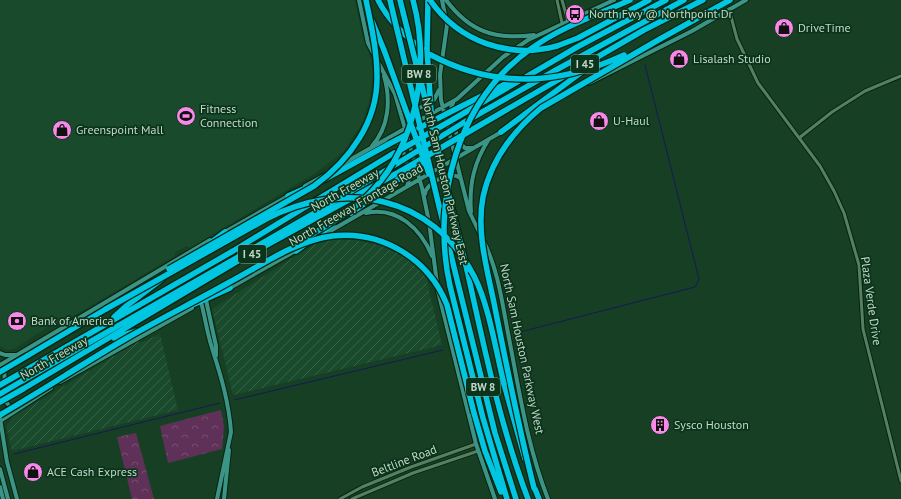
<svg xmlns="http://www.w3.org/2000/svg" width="901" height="499" font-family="'PT Sans',sans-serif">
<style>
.built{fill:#194a2b}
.industrial{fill:url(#industrial-furrows)}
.forest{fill:url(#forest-crowns)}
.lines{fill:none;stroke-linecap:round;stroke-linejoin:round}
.stream{stroke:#141a55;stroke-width:1}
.street-casing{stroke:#052410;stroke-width:5}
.secondary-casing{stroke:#052410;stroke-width:6}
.highway-casing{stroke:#052410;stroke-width:8}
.street{stroke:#567f61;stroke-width:3}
.secondary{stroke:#3c9487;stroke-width:4}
.highway{stroke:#00c6e1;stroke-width:5.5}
.highway-bridge-casing{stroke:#052410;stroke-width:8;stroke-linecap:butt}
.highway-bridge{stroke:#00c6e1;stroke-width:5.5}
.labels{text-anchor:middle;stroke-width:3.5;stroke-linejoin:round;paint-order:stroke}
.shield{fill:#0a341b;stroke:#8ca793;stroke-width:1}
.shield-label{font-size:11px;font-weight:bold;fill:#c3d8c7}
.poi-label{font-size:12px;fill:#c3d8c7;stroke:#0a341b;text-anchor:start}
.street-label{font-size:12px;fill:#c3d8c7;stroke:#0a341b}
</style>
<defs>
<pattern id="industrial-furrows" width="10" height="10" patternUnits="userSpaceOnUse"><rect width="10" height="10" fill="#194a2b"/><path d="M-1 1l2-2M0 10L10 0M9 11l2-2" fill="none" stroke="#396348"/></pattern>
<pattern id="forest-crowns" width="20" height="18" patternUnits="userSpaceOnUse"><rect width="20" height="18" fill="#5f3159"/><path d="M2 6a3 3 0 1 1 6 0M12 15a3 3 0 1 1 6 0" fill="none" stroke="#744e6f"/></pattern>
</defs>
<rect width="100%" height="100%" fill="#173f24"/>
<!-- built -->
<path class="built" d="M0 0H355L362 34 371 60 373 74 370 98 363 122 343 152 317 172 190 248 186 246 175 253V256L60 324 54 323 14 349 6 350 0 346Z"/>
<!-- industrial -->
<path class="industrial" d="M332 239 356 240 388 247 402 255 416 266 426 277 442 345 233 395 212 309 313 245Z
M160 334 178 410 12 451 6 426 14 416 139 341 140 343Z"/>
<!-- forest -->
<path class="forest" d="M221 410 224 427 222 449 168 463 160 426Z
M136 433 154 499H132L117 437Z"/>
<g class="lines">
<!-- stream -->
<path class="stream" d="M516 333 695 287 699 279 645 65
M234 400 443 350
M14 454 220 403"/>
<!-- street casing -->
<g class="street-casing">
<path id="street" d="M557 0 562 23
M562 0 568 21
M729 9 737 39 758 83 820 166 834 191 844 213 859 265 863 329 901 481
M799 138 832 112 865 91 901 76
M340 499 362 487 411 467 476 444
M352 499 413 473 478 451"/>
</g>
<!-- secondary casing -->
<g class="secondary-casing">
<path id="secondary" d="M359 0 368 43 395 94 422 188 429 222 438 291 476 444 495 499
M442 0 447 25 440 75 441 100 469 211 481 236
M446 0C470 32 495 40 534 35
M589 83 692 31 746 0
M453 103C447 111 458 143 465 148H473
M414 111 434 100 439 90
M395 140C404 144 412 178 407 186
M372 146C389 127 391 100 384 76
M339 166 457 99 503 57 528 40 614 0
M305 186 325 175
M425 194C426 183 450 170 460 178
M471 212C469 184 474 162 489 139
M366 213C397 206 421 229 432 256
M223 233 290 195
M320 237 503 131
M484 242C498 270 502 302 508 333 519 389 527 446 548 499
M228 289 297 250
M206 300 216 346V356
M201 302C205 317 207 333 212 348 221 376 229 403 231 432L217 499
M0 353 5 355H17
M0 365 210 240
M4 368 6 402 12 409
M60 382 192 308
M0 418 7 462 17 499
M0 421 51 388
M0 469 8 499
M0 487 3 499
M224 499 229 450"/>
</g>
<!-- highway casing -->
<g class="highway-casing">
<path id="highway" d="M378 0C389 22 409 40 429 54
M372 21 384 50
M660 39 730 0
M557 46 578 38 649 0
M427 49 428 0
M458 108 515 79
M459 116 579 46 666 0
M463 123 556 70 684 0
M470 131 644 30 703 0
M501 132 583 71
M325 179 389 144
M288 196 308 187
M439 206 443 222
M351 213 403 176
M447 239 495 433 516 499
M209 244 225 232
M296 251 333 224
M467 270C484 347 500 425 528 499
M450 286 483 418 507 499
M188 307 230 288
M114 317 125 307 162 279
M114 338 137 331
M27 356 106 309
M21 373 233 251 394 153
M22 381 313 214 398 163
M504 384 525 459
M23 389 238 261 401 171
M474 413 485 451 501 492
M533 484 539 499"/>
</g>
<!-- street -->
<use href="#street" class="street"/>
<!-- secondary -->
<use href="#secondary" class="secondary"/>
<!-- highway -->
<use href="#highway" class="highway"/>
<!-- highway-bridge casing -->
<g class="highway-bridge-casing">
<path id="highway-bridge" d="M390 0 439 206
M400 0 418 72
M430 0C459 42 509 59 557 46
M427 49 431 111
M384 50 429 174
M431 55C495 89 560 85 624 55
M421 82 467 270
M419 128 458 108
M389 144 406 135
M400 150 459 116
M398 163 463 123
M401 171 470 131
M403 176 426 160
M294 245C320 229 351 214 372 191 418 142 430 63 413 0
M169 269 314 186C350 160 378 121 377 76 377 50 371 25 366 0
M450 286C431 201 457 100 532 48 561 27 597 15 630 0
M106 309 266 219C343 179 432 194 474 276 489 305 496 352 504 384
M0 372 27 356
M0 385 21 373
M0 394 22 381
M0 402 23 389
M0 415C43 390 84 363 127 338 160 319 194 302 228 283 260 266 295 241 332 236 382 230 429 259 447 305L474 413
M534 488C519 429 507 368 495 308 488 272 476 234 483 197 491 160 512 132 541 108L660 39"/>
</g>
<!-- highway-bridge -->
<use href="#highway-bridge" class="highway-bridge"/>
</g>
<!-- icons -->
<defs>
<g id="bus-disc" transform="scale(1)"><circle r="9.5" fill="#f988e9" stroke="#0a341b"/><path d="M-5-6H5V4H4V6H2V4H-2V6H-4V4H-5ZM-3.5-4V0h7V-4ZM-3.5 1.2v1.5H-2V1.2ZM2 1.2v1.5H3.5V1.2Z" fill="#111"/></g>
<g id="shop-disc" transform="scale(1)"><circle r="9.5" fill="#f988e9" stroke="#0a341b"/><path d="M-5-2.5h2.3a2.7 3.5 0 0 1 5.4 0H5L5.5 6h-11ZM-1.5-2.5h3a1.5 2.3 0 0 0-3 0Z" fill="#111"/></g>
<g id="stadium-disc" transform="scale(1)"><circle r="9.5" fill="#f988e9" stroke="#0a341b"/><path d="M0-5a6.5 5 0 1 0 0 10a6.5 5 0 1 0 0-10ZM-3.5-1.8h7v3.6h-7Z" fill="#111"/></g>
<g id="bank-disc" transform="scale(1)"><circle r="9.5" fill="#f988e9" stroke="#0a341b"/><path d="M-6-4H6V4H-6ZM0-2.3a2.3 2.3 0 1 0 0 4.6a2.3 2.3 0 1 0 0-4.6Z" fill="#111"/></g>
<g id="building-disc" transform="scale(1)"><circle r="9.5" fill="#f988e9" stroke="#0a341b"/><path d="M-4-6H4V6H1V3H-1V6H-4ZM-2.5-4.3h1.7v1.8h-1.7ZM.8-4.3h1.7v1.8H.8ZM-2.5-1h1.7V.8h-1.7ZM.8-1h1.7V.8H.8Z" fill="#111"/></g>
</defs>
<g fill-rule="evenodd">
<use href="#bus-disc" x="575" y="14"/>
<use href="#shop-disc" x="784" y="28"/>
<use href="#shop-disc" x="679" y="59"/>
<use href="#stadium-disc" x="186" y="116"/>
<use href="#shop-disc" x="599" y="121"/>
<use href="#shop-disc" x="62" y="130"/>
<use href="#bank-disc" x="17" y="321"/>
<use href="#building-disc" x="660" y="425"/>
<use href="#shop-disc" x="33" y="472"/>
</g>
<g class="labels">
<!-- shield labels -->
<g class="shield">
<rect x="571" y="55" width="28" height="18" rx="3"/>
<rect x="402" y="65" width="34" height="18" rx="3"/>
<rect x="238" y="245" width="28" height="18" rx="3"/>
<rect x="466" y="378" width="34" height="18" rx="3"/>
</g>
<g class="shield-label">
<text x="585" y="68">I 45</text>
<text x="419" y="78">BW 8</text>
<text x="252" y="258">I 45</text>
<text x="483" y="391">BW 8</text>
</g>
<!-- poi labels -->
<g class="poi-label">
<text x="589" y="18">North Fwy @ Northpoint Dr</text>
<text x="798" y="32">DriveTime</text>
<text x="693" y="63">Lisalash Studio</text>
<text x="200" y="113">Fitness<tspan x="200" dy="14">Connection</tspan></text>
<text x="613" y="125">U-Haul</text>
<text x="76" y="134">Greenspoint Mall</text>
<text x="31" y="325">Bank of America</text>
<text x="674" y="429">Sysco Houston</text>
<text x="47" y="476">ACE Cash Express</text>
</g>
<!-- street labels -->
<g class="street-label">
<text transform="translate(445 181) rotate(77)" y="4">North Sam Houston Parkway East</text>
<text transform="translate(345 190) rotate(-29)" y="4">North Freeway</text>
<text transform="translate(356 205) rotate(-30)" y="4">North Freeway Frontage Road</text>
<text transform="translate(871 301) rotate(82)" y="4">Plaza Verde Drive</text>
<text transform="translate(522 349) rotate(78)" y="4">North Sam Houston Parkway West</text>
<text transform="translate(54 358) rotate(-30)" y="4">North Freeway</text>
<text transform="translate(404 461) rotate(-21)" y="4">Beltline Road</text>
</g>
</g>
</svg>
